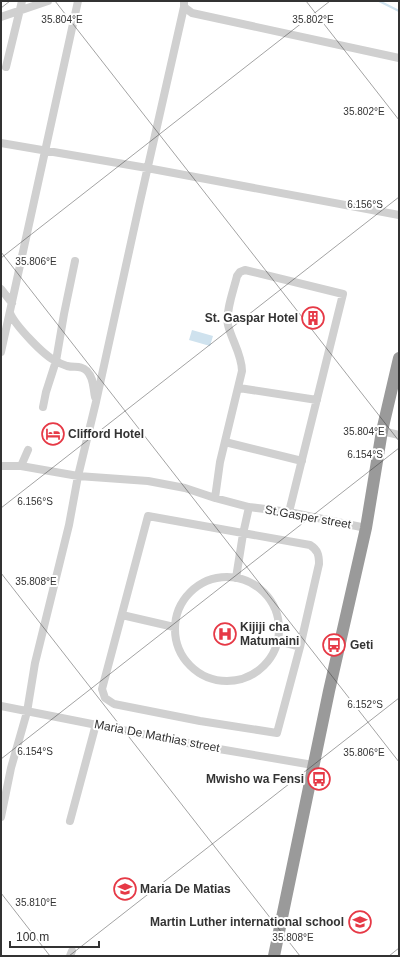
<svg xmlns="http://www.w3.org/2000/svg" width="400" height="957" font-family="Helvetica,sans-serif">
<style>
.water{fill:#cfe2ee}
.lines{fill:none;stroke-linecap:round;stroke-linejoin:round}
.stream{stroke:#cfe2ee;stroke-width:2}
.minor{stroke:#d0d0d0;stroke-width:8}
.highway{stroke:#9a9a9a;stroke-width:12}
.ticks{fill:none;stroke:#333;stroke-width:1;stroke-opacity:0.45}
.labels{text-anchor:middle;stroke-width:4;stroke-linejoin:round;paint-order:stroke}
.poi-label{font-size:12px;font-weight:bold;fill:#333;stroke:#fff;text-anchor:start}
.street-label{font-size:12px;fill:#333;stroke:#fff}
.ticks-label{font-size:10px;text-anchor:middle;fill:#333;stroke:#fff;stroke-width:4;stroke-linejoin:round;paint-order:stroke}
</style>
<rect width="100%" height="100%" fill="#fff"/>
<!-- water -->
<path class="water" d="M192 330 213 336 210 346 189 340Z"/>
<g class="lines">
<!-- stream -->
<path class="stream" d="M379 1 399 11"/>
<!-- minor -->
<path class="minor" d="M184 1V7L192 13 399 58
M1 17 48 1
M6 67 22 1
M1 143 147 168 399 215
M1 289 12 303
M10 313C15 325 44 356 56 361 59 363 64 365 67 366 75 368 81 365 87 371 94 378 93 388 95 397
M1 352 78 1
M239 388 317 400
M43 407 46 392 56 361 64 314 75 261
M382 431 399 435
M225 442 302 461
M1 466H21L78 476 148 481 185 488 215 498 249 507 289 512 366 528
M21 466 28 450
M215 498 220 462 242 371C242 355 232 341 228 325 225 313 234 289 237 276L240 272 245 270 343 294 289 512
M148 516 310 545C318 550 319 555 319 564L300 647 277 733 200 721 114 704 105 698 102 689Z
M175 629a52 52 0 1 1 104 0a52 52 0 1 1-104 0Z
M236 578 243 534 249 507
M122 615 174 627
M278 641 300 647
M1 706 213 748 313 765
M1 817 11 768 27 712 35 663 69 525 78 476 96 402 139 206 184 7
M70 821 96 724
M70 956 72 951"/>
<!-- highway -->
<path class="highway" d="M274 956 329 691 366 528 382 431 399 358"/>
</g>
<!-- ticks -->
<path class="ticks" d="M55 1 399 441M306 1 399 120M1 8 10 1M1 252 399 762M1 258 330 1M1 508 399 197M1 573 300 956M1 759 399 448M1 893 50 956M69 956 399 698M389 956 399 948"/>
<!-- icons -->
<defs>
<g id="building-ring" transform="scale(1.15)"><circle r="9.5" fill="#fff" stroke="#e63946" stroke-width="1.5"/><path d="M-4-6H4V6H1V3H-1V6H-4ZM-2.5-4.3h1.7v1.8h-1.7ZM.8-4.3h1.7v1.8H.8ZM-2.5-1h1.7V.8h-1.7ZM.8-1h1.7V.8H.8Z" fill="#e63946"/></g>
<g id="hotel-ring" transform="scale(1.15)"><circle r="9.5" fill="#fff" stroke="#e63946" stroke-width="1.5"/><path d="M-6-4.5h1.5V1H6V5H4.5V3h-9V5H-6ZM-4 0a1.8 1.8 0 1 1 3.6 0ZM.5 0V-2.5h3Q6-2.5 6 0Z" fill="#e63946"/></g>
<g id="hospital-ring" transform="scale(1.15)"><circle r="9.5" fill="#fff" stroke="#e63946" stroke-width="1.5"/><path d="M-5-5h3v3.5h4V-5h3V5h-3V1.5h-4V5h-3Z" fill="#e63946"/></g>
<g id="bus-ring" transform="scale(1.15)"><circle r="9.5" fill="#fff" stroke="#e63946" stroke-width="1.5"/><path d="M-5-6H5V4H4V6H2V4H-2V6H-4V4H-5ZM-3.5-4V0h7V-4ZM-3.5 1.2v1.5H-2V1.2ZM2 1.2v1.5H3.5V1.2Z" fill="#e63946"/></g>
<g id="school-ring" transform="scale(1.15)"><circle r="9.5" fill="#fff" stroke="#e63946" stroke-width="1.5"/><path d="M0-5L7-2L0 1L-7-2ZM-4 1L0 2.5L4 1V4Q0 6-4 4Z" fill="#e63946"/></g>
</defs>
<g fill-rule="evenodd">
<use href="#building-ring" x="313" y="318"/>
<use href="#hotel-ring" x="53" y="434"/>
<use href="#hospital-ring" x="225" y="634"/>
<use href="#bus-ring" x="334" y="645"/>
<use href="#bus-ring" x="319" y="779"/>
<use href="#school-ring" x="125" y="889"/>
<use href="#school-ring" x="360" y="922"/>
</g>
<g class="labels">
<!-- poi labels -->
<g class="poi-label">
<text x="298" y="322" text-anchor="end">St. Gaspar Hotel</text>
<text x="68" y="438">Clifford Hotel</text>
<text x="240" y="631">Kijiji cha<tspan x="240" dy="14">Matumaini</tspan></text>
<text x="350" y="649">Geti</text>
<text x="304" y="783" text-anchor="end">Mwisho wa Fensi</text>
<text x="140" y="893">Maria De Matias</text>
<text x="344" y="926" text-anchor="end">Martin Luther international school</text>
</g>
<!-- street labels -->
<g class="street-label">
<text transform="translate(308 517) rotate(10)" y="4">St.Gasper street</text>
<text transform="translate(157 736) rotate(11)" y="4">Maria De Mathias street</text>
</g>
</g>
<g class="ticks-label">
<text x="62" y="23">35.804°E</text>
<text x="313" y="23">35.802°E</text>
<text x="364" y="115">35.802°E</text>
<text x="365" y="208">6.156°S</text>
<text x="36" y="265">35.806°E</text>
<text x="364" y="435">35.804°E</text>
<text x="365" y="458">6.154°S</text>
<text x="35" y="505">6.156°S</text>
<text x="36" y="585">35.808°E</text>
<text x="365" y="708">6.152°S</text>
<text x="35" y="755">6.154°S</text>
<text x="364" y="756">35.806°E</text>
<text x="36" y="906">35.810°E</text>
<text x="293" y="941">35.808°E</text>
</g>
<!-- border -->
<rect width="400" height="957" fill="none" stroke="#333333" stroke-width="4"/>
<!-- scale -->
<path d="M10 941v6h89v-6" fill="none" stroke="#333333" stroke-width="2"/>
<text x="16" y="941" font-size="12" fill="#333333" stroke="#ffffff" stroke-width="3" paint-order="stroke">100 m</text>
</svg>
